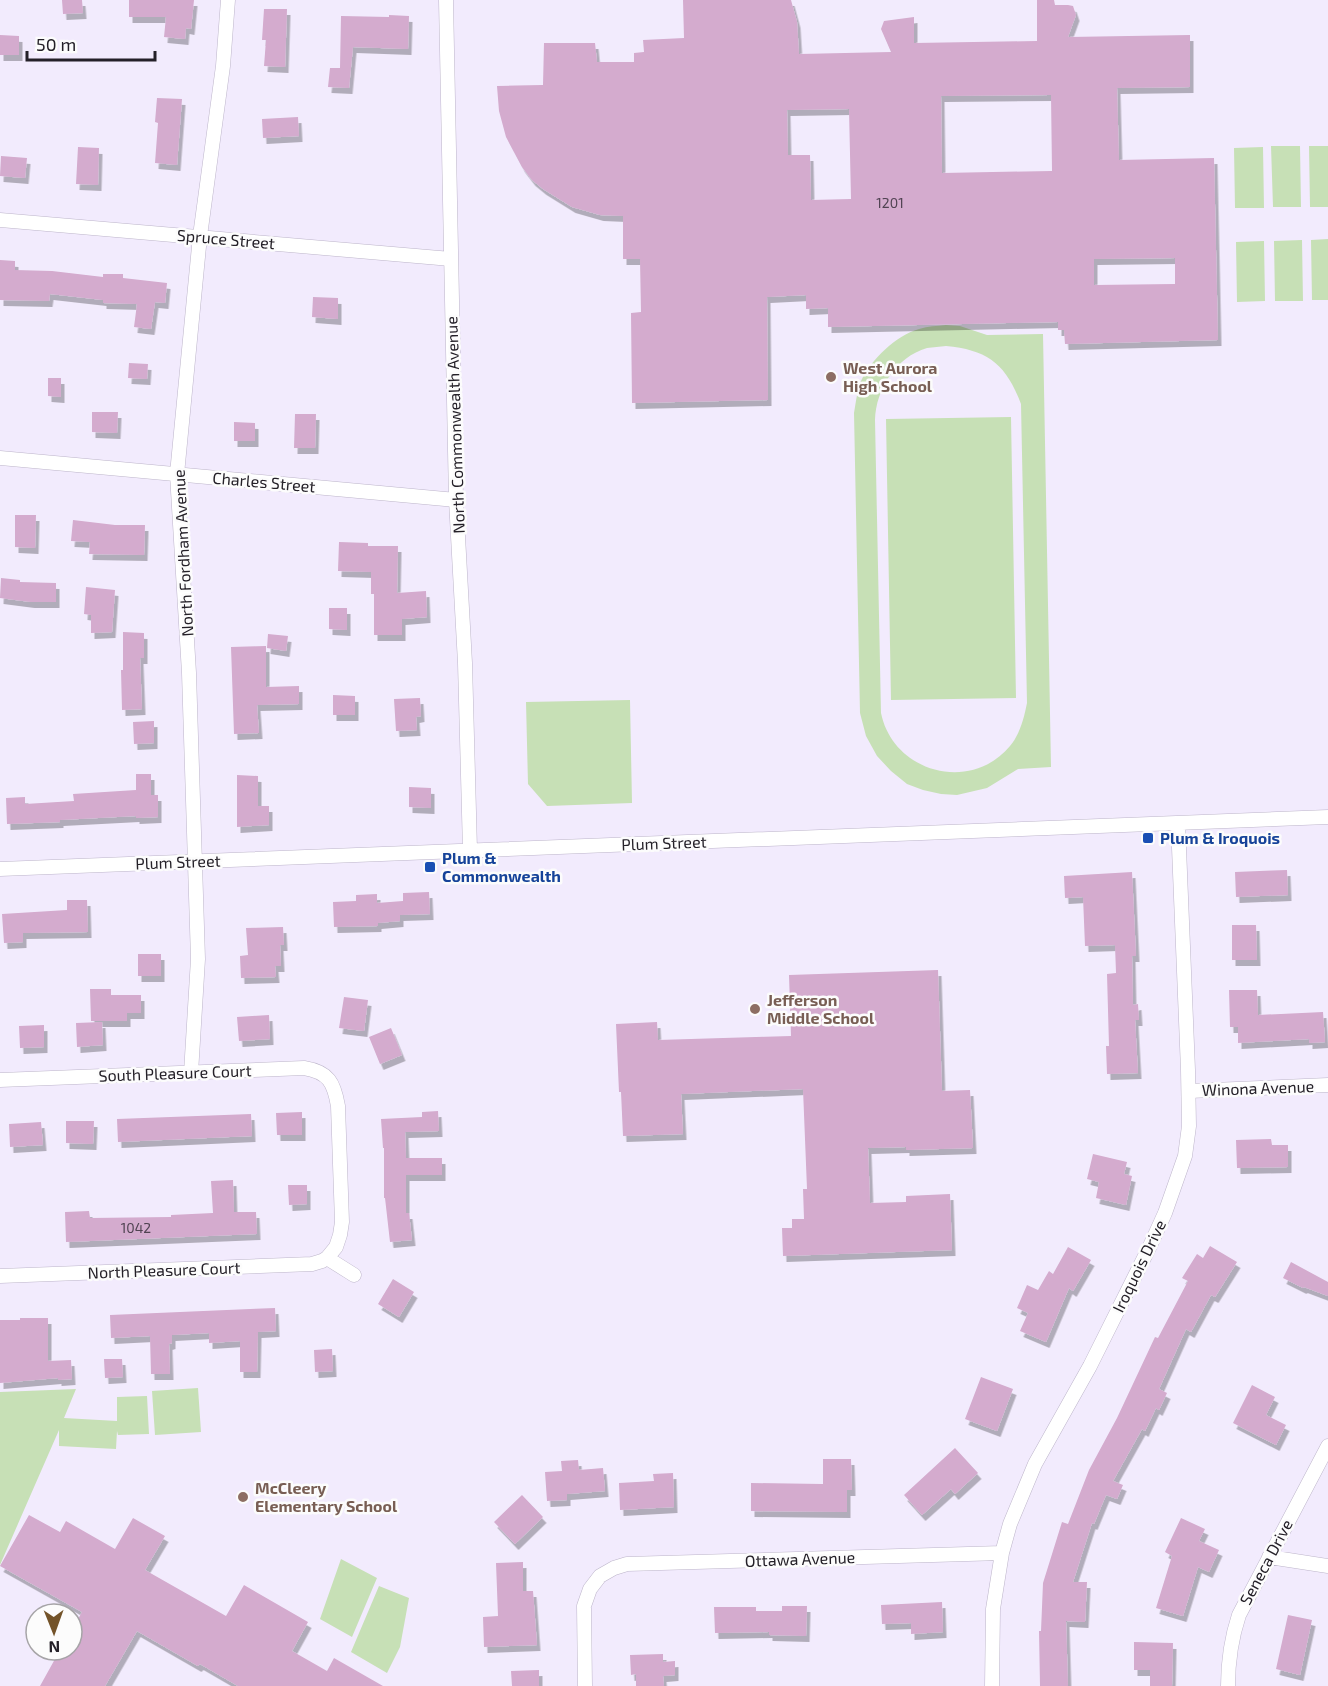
<svg xmlns="http://www.w3.org/2000/svg" width="1328" height="1686" font-family="'Exo 2',sans-serif">
<style>
.green{fill:#c7e0b6;fill-rule:evenodd}
.building{fill:#d4abce;fill-rule:evenodd;filter:url(#shadow)}
.lines{fill:none;stroke-linecap:round;stroke-linejoin:round}
.street-casing{stroke:#bdb5ca;stroke-width:15}
.street{stroke:#fff;stroke-width:14}
.education-dot{fill:#8d6e63;stroke:#fcfcfc;stroke-width:2}
.transit-dot{fill:#1a4fb4;stroke:#fcfcfc;stroke-width:2}
.labels{text-anchor:middle;stroke-width:5;stroke-linejoin:round;paint-order:stroke}
.number-label{font-size:14px;fill:#504352}
.street-label{font-size:16px;fill:#242028;stroke:#fcfcfc}
.education-label{font-size:16px;font-weight:bold;fill:#785e54;stroke:#fcfcfc;text-anchor:start}
.transit-label{font-size:16px;font-weight:bold;fill:#164399;stroke:#fcfcfc;text-anchor:start}
</style>
<defs>
<filter id="shadow"><feDropShadow dx="3.5" dy="6" stdDeviation="0" flood-color="#0004"/></filter>
</defs>
<rect width="100%" height="100%" fill="#f2ebfd"/>
<!-- green -->
<path class="green" d="M1271 146H1300L1301 207H1273Z
M1309 146H1328V207H1310Z
M1263 147 1264 208H1235L1234 148Z
M1328 239V300H1312L1311 240Z
M1302 240 1303 301H1275L1274 241Z
M1264 241 1265 301 1237 302 1236 242Z
M946 325 960 326 987 335 1043 334 1051 767 1018 769 987 788 957 795 941 794 923 790 907 784 891 771 877 756 866 736 860 713 854 413C856 402 857 391 861 381 872 359 895 336 919 329 928 326 937 326 946 325ZM946 346C988 350 1006 364 1021 404L1027 703C1024 718 1020 734 1010 746 970 794 893 772 881 713L875 420C876 389 896 357 927 348 933 347 940 347 946 346Z
M1011 417 1016 698 891 700 886 419Z
M630 700 632 803 547 806 528 784 526 702Z
M198 1388 201 1432 155 1435 152 1391Z
M76 1389 64 1418 117 1421V1397L147 1396 149 1434 118 1435 117 1431 116 1449 59 1446V1430L0 1565V1392Z
M341 1559 377 1578 352 1637 320 1619Z
M379 1586 409 1598 400 1647 387 1673 351 1652Z"/>
<!-- building -->
<path class="building" d="M62 0H82L83 13 63 14Z
M129 0H194L191 29 186 28 185 39 164 37 166 17H129Z
M683 0H791L797 22 799 54 891 52 881 29 884 21 914 17V43L1037 41V0H1054L1055 5H1068L1073 6 1076 15 1068 37 1190 35V87L1117 88 1119 160 1214 158 1218 340 1065 344 1064 330H1058V322L828 327V308L806 309V295L767 297 768 400 632 403 631 313 641 312 640 259H623V216L600 215 572 207 543 189 532 180 522 167 506 137 499 111 497 86 543 85 544 43H595L597 62H634V53L644 52 643 40 684 38ZM1051 95 1052 171 942 173 941 96ZM849 109 851 199 811 200 810 155H788L787 110ZM1175 258V284L1094 285V259Z
M264 9H287L285 67 264 66 266 40H262Z
M389 15 409 16 408 49 353 47 349 88 328 87 330 68H340L341 16 389 17Z
M0 35 19 36V55H0Z
M157 98 182 99 177 165 155 163 158 123 155 122Z
M298 117 299 136 263 138 262 119Z
M78 147 99 148 98 185 76 184Z
M1 156 27 158 25 178 0 176Z
M0 260 15 261V270L52 271 103 277V274H123V278L167 283 165 303 155 302 151 329 134 327 137 304 103 303V300L50 294 49 301 0 300Z
M313 297 338 298V319L312 317Z
M129 363 148 364 147 379 128 378Z
M48 378H61V397L48 396Z
M92 412H118L117 433 92 432Z
M295 414H316L315 448H294Z
M234 422 255 423V441H234Z
M15 515H36L35 548 15 547Z
M73 520 115 525H145L144 555 89 554 90 542 71 541Z
M339 542 368 543V546H398L397 593 426 591 427 617 402 619V635H374V594H371V572L338 571Z
M1 578 20 580V582L56 583V602H31L0 598Z
M86 587 115 590 112 632 91 633V615L84 614Z
M329 608H347V630L329 629Z
M123 632 144 633V658H140L142 709 122 710 121 670H123Z
M268 634 288 636 286 651 267 648Z
M266 646V687L299 686V704L257 705 259 733 234 734 231 647Z
M333 695 355 696V715H333Z
M420 698 421 716 416 717 417 730 396 731 394 699Z
M154 721V743L134 744 133 722Z
M136 774H151V795H158V817L136 818V816L60 820V822L7 824 6 798 25 797V804L74 801 73 794 136 790Z
M237 775 258 776V806H269V825L237 827Z
M409 787 431 788V808L409 807Z
M1287 870 1288 895 1236 897 1235 872Z
M1132 872 1136 956H1132L1133 1005 1138 1004 1139 1020H1135L1138 1073 1107 1074 1106 1046H1109L1107 974 1116 973 1115 945 1085 946 1083 897 1065 898 1064 876Z
M429 892 430 914 400 915V921L378 923V926L334 927 333 902 356 901V895L377 894V903L403 901V893Z
M67 900H87L88 932 23 933V942L4 943 2 914 67 910Z
M1232 925H1256L1257 960H1232Z
M283 927 284 945H280L281 966H275L276 977 241 978 240 956 248 955 246 928Z
M138 954H161V976H138Z
M938 970 942 1091 970 1090 973 1148 906 1150V1147L868 1148 870 1203 906 1202V1196L950 1194 952 1250 783 1256 782 1228H792V1219H804L803 1189H807L803 1089 681 1094 683 1134 623 1136 621 1092H619L616 1024 657 1022 658 1040 791 1036 789 975Z
M90 989H111V995H141V1013H127V1021H91Z
M1229 990H1257L1258 1015 1323 1012 1325 1042 1309 1043V1039L1238 1043V1027H1230Z
M344 997 368 1000 364 1031 339 1028Z
M269 1015 270 1039 239 1041 237 1017Z
M102 1022 103 1045 77 1047 76 1023Z
M44 1025V1047L20 1048 19 1026Z
M391 1028 402 1055 380 1064 369 1037Z
M438 1111 439 1131 405 1132 406 1158H442V1175H406V1213H409L412 1240 390 1242 385 1198H384V1148H383L381 1119 422 1117V1112Z
M302 1112V1135H277L276 1113Z
M251 1114 252 1136 118 1142 117 1119Z
M66 1121H94L93 1144 66 1143Z
M41 1122 43 1145 10 1147 9 1124Z
M1271 1139 1272 1145H1288V1167L1237 1168 1236 1140Z
M1093 1154 1127 1162 1124 1174 1132 1176 1126 1205 1096 1198 1099 1182 1087 1179Z
M233 1180 234 1212H256L257 1234 66 1242 65 1212 89 1211 90 1218 171 1217V1215L213 1213 211 1181Z
M288 1185H307V1204L289 1205Z
M1210 1246 1237 1262 1215 1297 1211 1295 1191 1332 1186 1329 1159 1389 1167 1393 1159 1410 1156 1408 1145 1431 1142 1429 1113 1481 1123 1485 1117 1499 1106 1495 1094 1524 1092 1523 1073 1582H1087L1085 1622 1066 1621 1068 1686H1040L1039 1631H1041L1043 1583 1062 1522 1068 1524 1089 1470 1117 1418 1155 1337 1158 1338 1188 1281 1182 1278 1197 1254 1203 1258Z
M1068 1247 1091 1260 1073 1291 1069 1288 1046 1342 1020 1331 1028 1313 1017 1308 1027 1285 1038 1290 1049 1271 1053 1274Z
M1291 1262 1328 1282V1296L1304 1287 1303 1288 1283 1278Z
M393 1279 414 1292 399 1317 378 1304Z
M275 1308 276 1331 258 1332 257 1372H240V1341L209 1343V1333L172 1335V1343L169 1344 170 1374H151L150 1336 111 1338 110 1315Z
M20 1318H48V1361L71 1360 72 1379 58 1380V1378L0 1383V1320H20Z
M332 1349 333 1371 315 1372 314 1350Z
M104 1359H122L123 1377 105 1378Z
M981 1377 1013 1389 997 1431 965 1419Z
M1252 1385 1275 1397 1266 1415 1286 1425 1276 1445 1233 1423Z
M955 1448 978 1473 955 1494 951 1489 922 1515 904 1495Z
M823 1459H851L852 1490H847V1512L751 1511V1483L823 1484Z
M578 1460 579 1470 603 1468 605 1491 567 1494V1500L547 1501 545 1472 562 1471 561 1461Z
M673 1473 674 1507 620 1510 619 1483 654 1481 653 1474Z
M522 1495 543 1517 515 1544 494 1522Z
M29 1515 60 1532 66 1521 115 1549 133 1518 165 1536 145 1570 226 1616 244 1585 308 1622 292 1651 327 1671 334 1658 383 1686H238L200 1664 198 1666 137 1631 105 1686H40L60 1650H72V1630L82 1612 0 1566Z
M1181 1518 1205 1529 1199 1541 1219 1550 1209 1572 1198 1567 1183 1616 1156 1608 1172 1556 1165 1552Z
M523 1562V1591H533L537 1645 484 1647 483 1617 498 1616 496 1563Z
M942 1602 943 1632 911 1634V1623L882 1624 881 1605Z
M782 1606H807L806 1636 769 1635V1632L715 1633 714 1607H756V1611H782Z
M1288 1615 1312 1620 1300 1675 1276 1669Z
M1134 1642 1173 1643 1172 1686H1150V1670H1134Z
M663 1654V1662L675 1661V1675L663 1676 664 1686H636V1674L631 1675 630 1655Z
M539 1670V1686H512L511 1671Z"/>
<g class="lines">
<!-- street casing -->
<g class="street-casing">
<path id="street" d="M446 0 456 500 465 663 470 850
M0 220 451 259
M0 458 456 500
M0 869 1328 817
M191 1073 198 959 189 673 177 474 200 236 223 66 228 0
M0 1080 304 1068C329 1072 334 1083 338 1106L342 1222 340 1235 336 1247 327 1258 322 1261 312 1264 0 1276
M1189 1091 1328 1085
M327 1258 354 1275
M1269 1557 1328 1566
M585 1686 584 1606 590 1589 600 1576 614 1568 627 1564 1002 1553
M992 1686 993 1609 1002 1553 1010 1524 1035 1464 1090 1366 1150 1246 1165 1213 1185 1156 1189 1126 1188 1070 1178 823
M1228 1686C1228 1661 1231 1639 1239 1615L1328 1446"/>
</g>
<!-- street -->
<use href="#street" class="street"/>
</g>
<!-- markers -->
<g class="education-dot">
<circle cx="831" cy="377" r="6"/>
<circle cx="755" cy="1009" r="6"/>
<circle cx="243" cy="1497" r="6"/>
</g>
<g class="transit-dot">
<rect x="1142" y="832" width="12" height="12" rx="3"/>
<rect x="424" y="861" width="12" height="12" rx="3"/>
</g>
<g class="labels">
<!-- number labels -->
<g class="number-label">
<text x="890" y="208">1201</text>
<text x="136" y="1233">1042</text>
</g>
<!-- street labels -->
<g class="street-label">
<text transform="translate(226 239) rotate(5)" y="6">Spruce Street</text>
<text transform="translate(455 425) rotate(-92)" y="6">North Commonwealth Avenue</text>
<text transform="translate(264 482) rotate(5)" y="6">Charles Street</text>
<text transform="translate(183 553) rotate(-93)" y="6">North Fordham Avenue</text>
<text transform="translate(664 843) rotate(-2)" y="6">Plum Street</text>
<text transform="translate(178 862) rotate(-2)" y="6">Plum Street</text>
<text transform="translate(175 1073) rotate(-2)" y="6">South Pleasure Court</text>
<text transform="translate(1258 1088) rotate(-2)" y="6">Winona Avenue</text>
<text transform="translate(1139 1266) rotate(-64)" y="6">Iroquois Drive</text>
<text transform="translate(164 1270) rotate(-2)" y="6">North Pleasure Court</text>
<text transform="translate(800 1559) rotate(-2)" y="6">Ottawa Avenue</text>
<text transform="translate(1266 1562) rotate(-62)" y="6">Seneca Drive</text>
</g>
<!-- education labels -->
<g class="education-label">
<text x="843" y="374">West Aurora<tspan x="843" dy="18">High School</tspan></text>
<text x="767" y="1006">Jefferson<tspan x="767" dy="18">Middle School</tspan></text>
<text x="255" y="1494">McCleery<tspan x="255" dy="18">Elementary School</tspan></text>
</g>
<!-- transit labels -->
<g class="transit-label">
<text x="1160" y="844">Plum &amp; Iroquois</text>
<text x="442" y="864">Plum &amp;<tspan x="442" dy="18">Commonwealth</tspan></text>
</g>
</g>
<!-- north arrow -->
<g transform="translate(54 1632) rotate(179)"><circle r="28" fill="#fcfcfc" stroke="#a6a4a7" stroke-width="1.5"/>
<path d="M0-4.5L10 22L0 15L-10 22Z" fill="#735329"/>
<text y="-9" font-size="16" font-weight="bold" text-anchor="middle" fill="#242028">N</text>
</g>
<!-- scale -->
<path d="M27 51v9h128v-9" fill="none" stroke="#242028" stroke-width="3"/>
<text x="36" y="51" font-size="18" fill="#242028" stroke="#fcfcfc" stroke-width="4.5" paint-order="stroke">50 m</text>
</svg>
